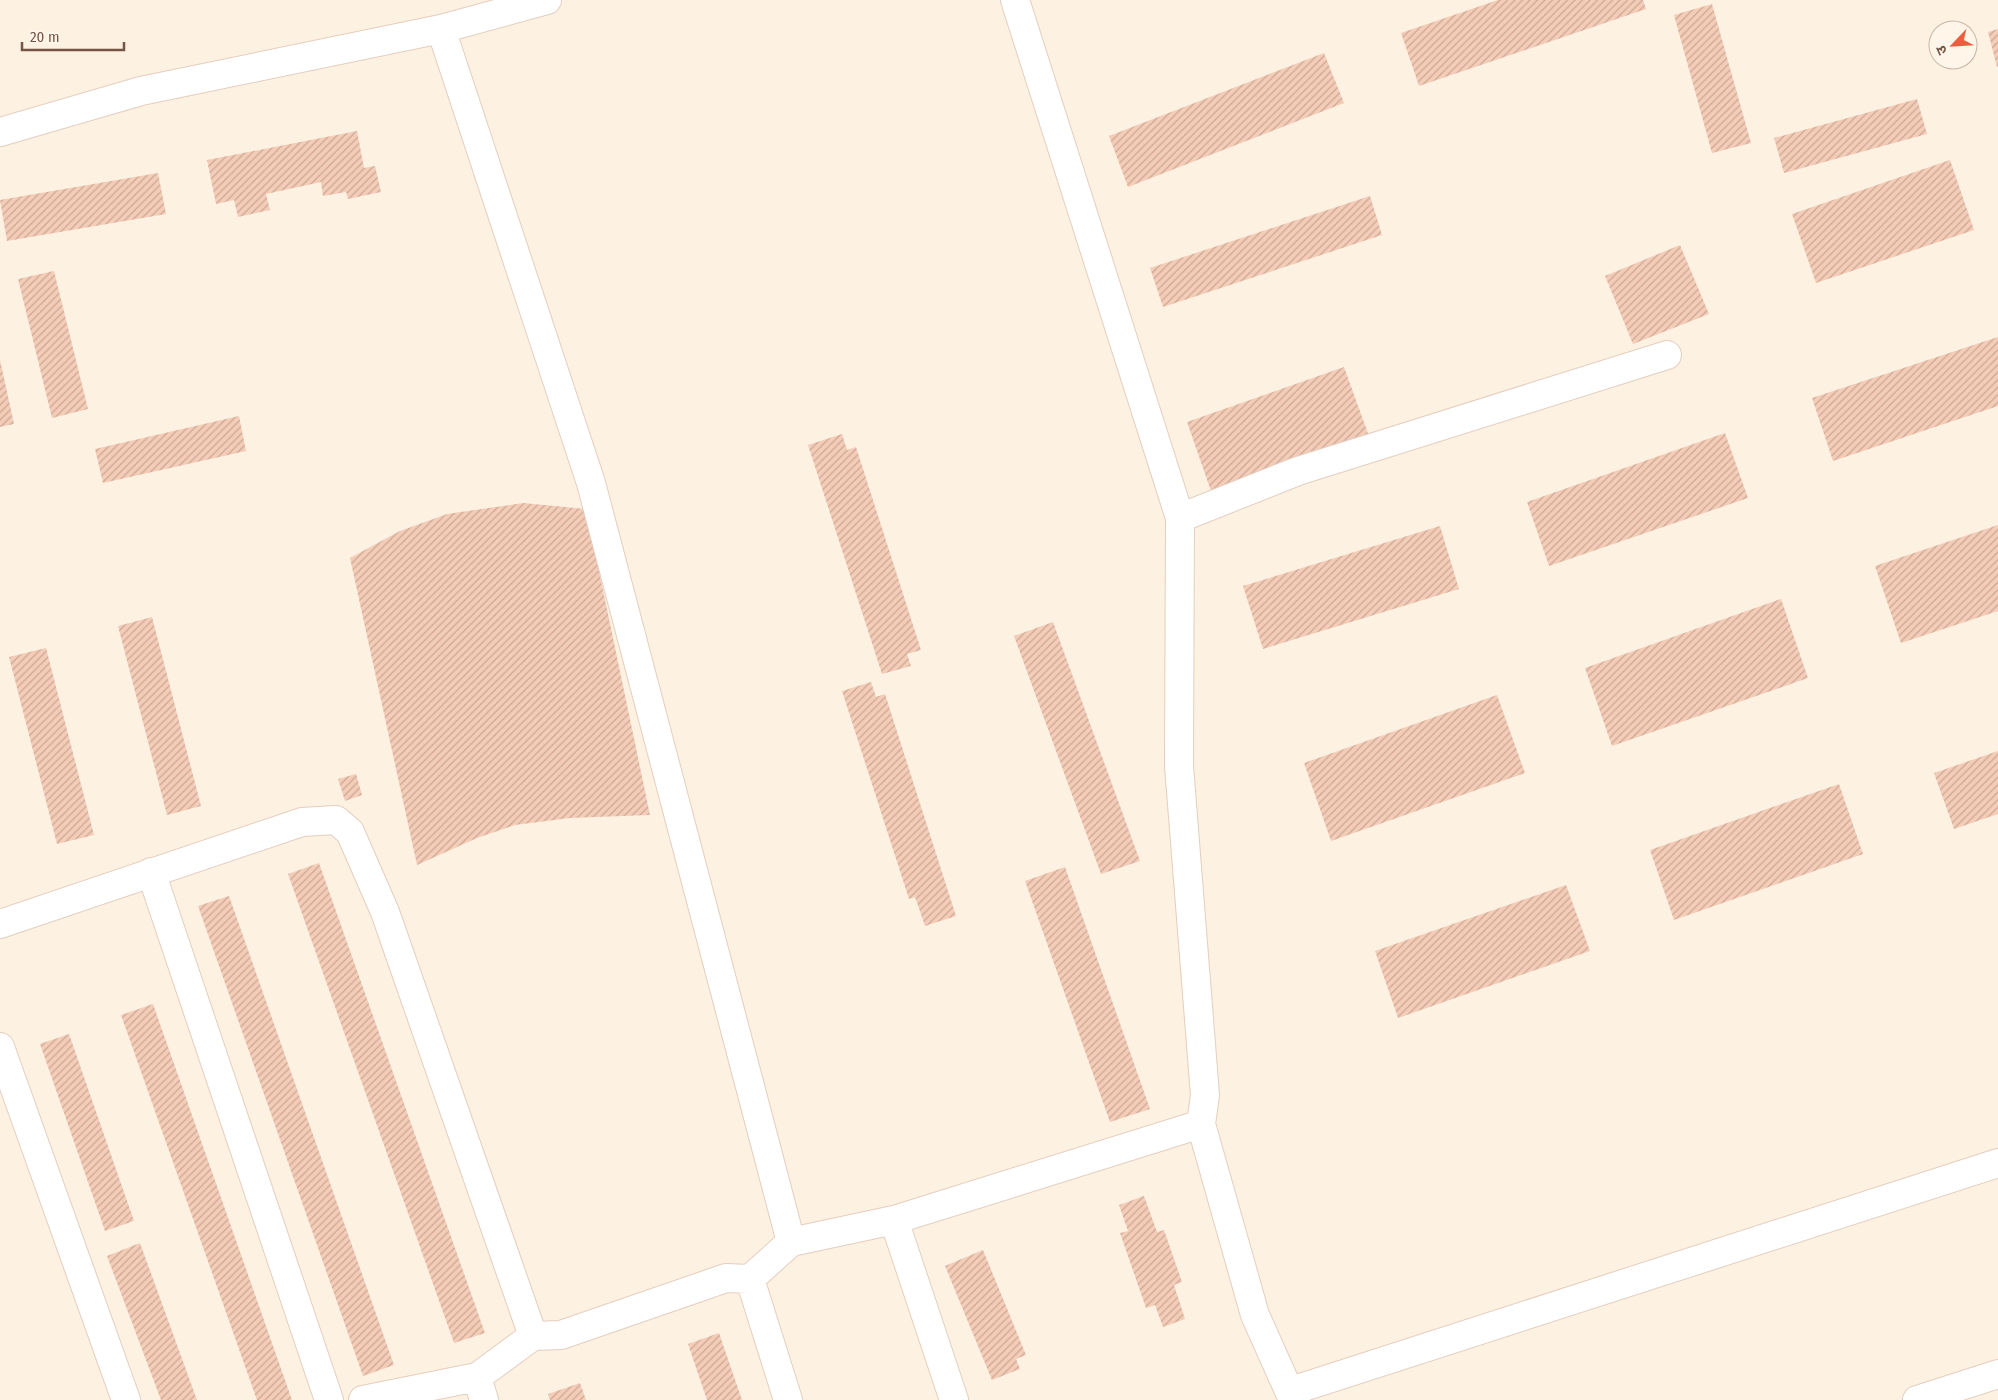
<svg xmlns="http://www.w3.org/2000/svg" width="1998" height="1400" font-family="'Fira Sans Condensed','Noto Sans Devanagari',sans-serif">
<style>
.building{fill:url(#building-hatch)}
.lines{fill:none;stroke-linecap:round;stroke-linejoin:round}
.minor-casing{stroke:#e4cebf;stroke-width:30}
.minor{stroke:#fff;stroke-width:28}
</style>
<defs>
<pattern id="building-hatch" width="6" height="6" patternUnits="userSpaceOnUse" patternTransform="scale(1.25)"><rect width="6" height="6" fill="#f4ccb7"/><path d="M-1 1l2-2M0 6l6-6M5 7l2-2" fill="none" stroke="#caa897"/></pattern>
</defs>
<rect width="100%" height="100%" fill="#fdf1e1"/>
<!-- building -->
<path class="building" d="M1498 0H1643L1646 9 1419 86 1401 33Z
M1712 4 1751 143 1712 153 1674 15Z
M1998 29V67H1997L1988 32Z
M1324 53 1344 103 1128 187 1109 136Z
M1917 99 1927 134 1784 173 1774 138Z
M357 131 364 168 375 166 381 192 348 199 346 192 323 196 321 182 266 194 270 210 238 217 234 200 216 204 207 160Z
M1950 160 1974 230 1816 283 1792 214Z
M158 173 166 214 7 241 0 200Z
M1370 196 1382 235 1163 307 1150 268Z
M1680 245 1709 314 1633 344 1605 276Z
M54 271 88 409 52 418 18 279Z
M1998 337V406L1833 461 1812 398Z
M0 360 14 424 0 427Z
M1344 367 1370 439 1212 494 1187 422Z
M239 416 246 451 103 483 95 449Z
M1725 433 1748 498 1549 566 1527 502Z
M842 434 847 450 856 447 921 650 907 654 911 666 882 674 808 445Z
M523 503 586 509 650 815 570 818 515 825 477 838 417 865 350 558 400 531 447 514Z
M1998 525V611L1901 643 1875 566Z
M1440 526 1459 589 1263 649 1243 586Z
M1781 599 1808 678 1612 746 1585 668Z
M152 617 201 806 167 815 118 626Z
M1053 622 1140 861 1101 874 1014 636Z
M46 648 94 835 57 844 9 657Z
M871 682 876 697 885 694 956 916 925 926 915 897 909 899 842 691Z
M1497 695 1525 773 1331 841 1304 763Z
M1998 751V814L1954 829 1934 773Z
M356 774 362 795 345 801 338 779Z
M1839 784 1863 854 1674 920 1650 850Z
M319 863 485 1333 454 1343 288 874Z
M1065 867 1150 1109 1110 1122 1025 881Z
M1566 885 1590 951 1398 1018 1375 951Z
M229 896 394 1365 363 1376 198 906Z
M153 1004 292 1400H257L121 1015Z
M69 1034 134 1221 105 1231 40 1044Z
M1144 1196 1157 1232 1164 1230 1182 1282 1174 1285 1185 1319 1163 1327 1155 1305 1146 1308 1120 1233 1128 1231 1119 1205Z
M140 1243 197 1400H161L107 1256Z
M983 1250 1026 1355 1016 1359 1020 1369 992 1380 945 1266Z
M719 1333 742 1400H707L688 1344Z
M580 1383 586 1400H550L548 1394Z"/>
<g class="lines">
<!-- minor casing -->
<g class="minor-casing">
<path id="minor" d="M1015 0 1180 518 1179 766 1205 1095 1201 1124 1255 1315 1293 1400
M441 29 591 483 791 1242
M0 132 141 91 441 29 547 0
M1180 518 1298 471 1667 355
M151 872 329 1400
M0 924 302 822 336 820 350 832 385 912 533 1336
M0 1047 126 1400
M894 1220 954 1400
M750 1279 788 1400
M477 1377 484 1400
M1291 1391 1998 1163
M363 1400 477 1377 533 1336 561 1335 726 1278 750 1279 791 1242 894 1220 1201 1124
M1917 1400 1998 1374"/>
</g>
<!-- minor -->
<use href="#minor" class="minor"/>
</g>
<!-- north arrow -->
<g transform="translate(1953 45) rotate(245)"><circle r="24" fill="#fff5e8" stroke="#c8b5a7"/>
<path d="M0-4L9 19L0 12L-9 19Z" fill="#ee5d3f"/>
<text y="-8" font-size="14" font-weight="bold" text-anchor="middle" fill="#765546">उ</text>
</g>
<!-- scale -->
<path d="M22 42v8h102v-8" fill="none" stroke="#765546" stroke-width="2.5"/>
<text x="30" y="42" font-size="15" fill="#765546" stroke="#fff5e8" stroke-width="4" paint-order="stroke">20 m</text>
</svg>
